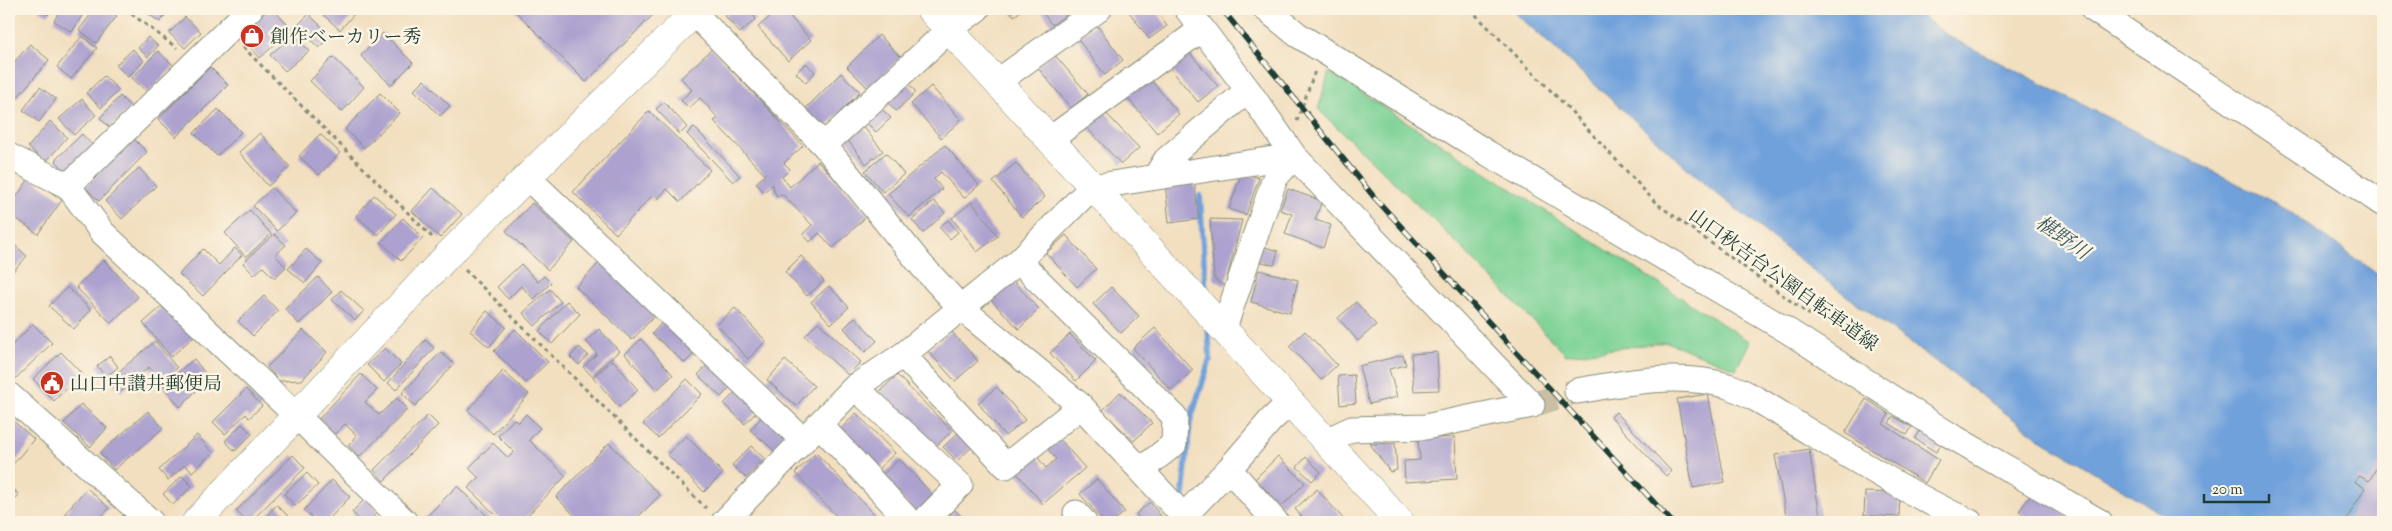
<svg xmlns="http://www.w3.org/2000/svg" width="2392" height="531" font-family="'Sorts Mill Goudy','Noto Serif JP',serif">
<style>
.green{fill:#7ad195;stroke:#4c8764}
.water{fill:#71a1db;stroke:#486f88}
.lines{fill:none;stroke-linecap:round;stroke-linejoin:round}
.stream{stroke:#71a1db;stroke-width:6}
.building{fill:#aca1cf}
.minor-tunnel{stroke:#c8bfa4;stroke-width:25;stroke-dasharray:25 12;stroke-linecap:butt}
.minor-casing{stroke:#888e7a;stroke-width:27}
.tertiary-casing{stroke:#888e7a;stroke-width:29}
.path{stroke:#888e7a;stroke-width:3;stroke-dasharray:4 4;stroke-linecap:butt}
.minor{stroke:#fff;stroke-width:25}
.tertiary{stroke:#fff;stroke-width:28}
.rail-casing{stroke:#1f3d34;stroke-width:5.5}
.rail{stroke:#fcf5e5;stroke-width:4;stroke-dasharray:11;stroke-linecap:butt}
.labels{text-anchor:middle;stroke-width:5;stroke-linejoin:round;paint-order:stroke}
.poi-label{font-size:19px;fill:#1f3d34;stroke:#fcf5e5;text-anchor:start}
.street-label{font-size:19px;fill:#1f3d34;stroke:#fcf5e5}
.water-label{font-size:20px;font-style:italic;fill:#385b66;stroke:#fcf5e5}
</style>
<rect width="100%" height="100%" fill="#fcf5e5"/>
<filter id="ink" filterUnits="userSpaceOnUse"><feTurbulence type="fractalNoise" baseFrequency=".02" numOctaves="2"/><feDisplacementMap in="SourceGraphic" scale="10" xChannelSelector="R" yChannelSelector="G"/><feConvolveMatrix kernelMatrix="1 2 1 2 8 2 1 2 1" color-interpolation-filters="sRGB"/></filter>
<filter id="wash" filterUnits="userSpaceOnUse"><feTurbulence type="fractalNoise" baseFrequency=".0096" numOctaves="4" result="noise"/><feDisplacementMap in="SourceGraphic" scale="20" xChannelSelector="R" yChannelSelector="G"/><feGaussianBlur stdDeviation="1.12" result="paint"/><feColorMatrix in="noise" values="0 0 0 0 0 0 0 0 0 0 0 0 0 0 0 0 0 1.4 0 .05"/><feComposite in="paint" operator="in"/></filter>
<g filter="url(#wash)">
<rect width="100%" height="100%" fill="#f2dfc0"/>
<!-- green -->
<path class="green" d="M1329 72 1750 342 1736 369 1667 342 1566 355 1461 247 1318 109Z"/>
<!-- water -->
<path class="water" d="M1511 9H1912L1950 37 2283 207 2383 278V522H2175L2039 438 1824 279 1706 185Z"/>
<g class="lines">
<!-- stream -->
<path class="stream" d="M1200 196 1206 298
M1182 504 1190 421 1210 359 1208 325"/>
</g>
<g id="blocks">
<!-- building -->
<path class="building" d="M37 9H52L48 15Z
M61 9H86L72 32 54 21Z
M95 9H108L117 16 96 43 79 30Z
M149 9H170L160 22 146 12Z
M269 9H273L292 29 260 58 240 35Z
M323 9H349L354 14 340 30 320 12Z
M513 9H659L586 82Z
M733 9H747L756 19 740 33 725 16Z
M779 9H783L811 40 788 61 758 27Z
M1009 9H1024L1014 16Z
M1040 9H1074L1052 25Z
M1127 9H1155L1167 26 1149 39Z
M309 14 331 36 319 48 297 26Z
M185 17 201 32 185 48 169 33Z
M1096 24 1123 60 1105 75 1077 38Z
M383 33 413 63 391 85 361 56Z
M294 34 309 51 285 71 270 55Z
M879 35 901 57 869 89 847 67Z
M82 36 97 48 71 79 57 67Z
M148 37 158 46 148 57 138 48Z
M30 44 49 60 16 99 9 93V68Z
M133 49 144 61 128 77 116 65Z
M712 49 803 146 784 163 790 169 782 177 790 187 818 161 868 215 833 248 819 233 810 242 803 234 812 225 783 195 777 196 774 191 773 184 764 192 756 183 765 175 714 121 718 118 700 98 689 108 681 100 692 90 681 78Z
M158 51 174 66 148 93 132 78Z
M1188 51 1218 86 1198 102 1169 67Z
M1053 53 1088 94 1071 108 1037 67Z
M333 57 364 87 342 112 310 81Z
M806 63 815 72 806 83 796 73Z
M210 67 228 85 176 137 158 119Z
M841 73 860 92 821 131 802 112Z
M104 76 119 90 101 108 86 93Z
M1148 76 1179 114 1157 133 1125 95Z
M424 80 450 106 440 116 414 90Z
M906 81 916 92 896 111 885 99Z
M931 86 961 120 941 138 911 104Z
M40 87 56 99 39 122 23 110Z
M380 93 400 113 364 148 345 129Z
M120 96 131 107 110 128 100 118Z
M82 99 96 115 74 135 59 119Z
M664 102 687 127 680 134 656 109Z
M878 105 891 118 876 132 863 119Z
M218 109 241 132 217 156 194 133Z
M1103 110 1139 148 1121 164 1085 126Z
M649 111 710 170 680 202 667 189 656 201 651 197 616 234 573 192Z
M50 121 67 137 46 162 28 147Z
M862 125 883 151 866 164 846 138Z
M694 127 740 176 733 182 687 134Z
M260 133 290 167 268 186 239 152Z
M82 134 93 146 66 172 55 160Z
M320 134 340 153 319 175 299 156Z
M133 138 147 152 99 201 85 187Z
M945 145 979 185 964 198 941 172 934 179 942 189 909 217 888 194Z
M886 153 904 174 883 192 865 171Z
M1016 163 1045 197 1022 217 993 182Z
M139 168 156 186 122 219 105 201Z
M1242 172 1259 178 1246 215 1229 209Z
M30 177 62 200 38 234 9 213V208Z
M1194 179 1199 219 1169 223 1165 182Z
M272 188 296 213 277 231 253 206Z
M433 188 462 214 440 238 412 211Z
M1288 189 1322 201 1315 220 1331 225 1323 248 1285 234 1292 214 1280 210Z
M374 195 396 214 378 235 356 216Z
M934 201 945 213 923 233 912 220Z
M972 202 998 236 977 252 952 218Z
M532 203 574 242 548 270 506 231Z
M250 210 271 234 246 257 225 233Z
M403 218 423 238 401 261 381 242Z
M1210 219 1242 220 1225 286 1214 279Z
M948 220 958 232 950 239 939 227Z
M274 234 286 245 275 255 286 267 274 278 263 267 254 275 243 263Z
M1066 235 1096 269 1077 287 1046 253Z
M9 240 27 256 9 276Z
M1258 245 1278 251 1274 265 1254 260Z
M235 248 242 255 203 296 179 274 203 249 219 265Z
M306 249 322 263 305 283 288 269Z
M801 256 824 281 807 296 785 272Z
M603 259 658 312 632 340 576 287Z
M104 260 138 297 111 323 76 287Z
M521 264 538 282 544 276 551 283 534 299 521 286 508 299 497 287Z
M1259 270 1298 280 1290 313 1251 302Z
M318 277 332 292 299 324 285 309Z
M1012 280 1039 309 1019 329 991 300Z
M829 286 849 307 831 324 811 302Z
M67 287 91 310 74 329 49 306Z
M1111 287 1139 316 1121 333 1093 304Z
M550 289 561 302 535 326 523 313Z
M341 290 364 311 355 320 332 300Z
M264 296 278 311 253 336 238 321Z
M567 301 580 314 552 344 539 331Z
M1356 302 1376 325 1358 341 1338 318Z
M166 303 194 336 171 357 143 323Z
M735 308 766 341 748 359 717 325Z
M487 311 506 327 489 347 470 331Z
M855 317 877 341 865 352 844 328Z
M664 320 697 350 685 363 652 334Z
M818 322 861 362 848 375 805 336Z
M33 324 52 343 11 383 9 380V348Z
M1155 328 1193 370 1171 390 1133 348Z
M515 329 548 362 526 383 494 351Z
M599 329 619 351 592 376 583 367 597 354 586 341Z
M303 330 327 352 302 380 279 381 267 367Z
M951 331 978 361 955 381 928 351Z
M1305 331 1337 365 1321 380 1289 346Z
M1070 334 1096 361 1076 381 1050 353Z
M641 339 673 375 657 390 625 354Z
M425 340 434 348 396 390 388 383Z
M155 341 177 368 161 382 149 367 121 392 110 379Z
M579 347 588 355 579 365 570 357Z
M385 348 401 364 384 382 367 365Z
M61 352 82 374 54 401 33 379Z
M441 352 454 364 415 406 402 393Z
M1437 352 1439 390 1414 391 1411 354Z
M1403 355 1406 365 1389 369 1397 397 1369 404 1359 366Z
M110 356 118 367 106 377 97 366Z
M194 359 205 373 198 379 196 391 180 407 162 385Z
M613 360 638 390 619 407 593 377Z
M785 360 814 386 796 406 767 380Z
M711 361 734 383 721 397 698 375Z
M503 371 529 394 493 434 468 410Z
M361 374 377 390 365 402 379 415 397 398 408 409 359 457 348 445 357 436 345 424 331 438 315 423Z
M897 375 952 431 931 451 877 394Z
M1354 375 1356 403 1340 405 1338 376Z
M687 379 702 394 658 438 643 424Z
M740 387 761 407 745 424 724 404Z
M997 387 1025 420 1005 436 978 403Z
M246 389 262 406 249 418 246 414 225 434 213 422Z
M1120 392 1152 423 1134 441 1102 411Z
M1708 394 1725 482 1693 488 1677 399Z
M1866 399 1889 414 1883 424 1939 460 1925 483 1845 433Z
M81 404 107 428 90 447 64 423Z
M148 411 163 428 114 470 100 453Z
M1616 412 1671 471 1666 476 1611 417Z
M765 413 790 435 775 451 750 430Z
M856 413 895 453 877 470 839 431Z
M526 414 540 428 529 440 566 476 521 522H503L468 488 479 478 469 468 493 443 508 458 514 452 498 436 514 419 518 423Z
M428 415 438 425 384 481 374 470Z
M1893 416 1912 427 1907 435 1889 423Z
M10 418 34 439 9 469V420Z
M242 424 252 434 235 451 225 441Z
M961 430 974 445 957 461 943 447Z
M1920 431 1941 445 1936 452 1915 439Z
M197 435 213 453 192 472 185 465 168 480 159 470Z
M686 436 723 473 704 492 667 454Z
M1057 436 1085 468 1043 504 1015 471 1035 454 1046 468 1056 459 1045 446Z
M1455 437 1457 479 1405 482 1404 461 1420 460 1418 439Z
M609 443 660 495 633 522H581L556 497Z
M1395 443 1397 470 1390 472 1370 444Z
M751 446 765 459 746 478 732 465Z
M1809 449 1821 522H1787L1775 455Z
M816 453 877 517 871 522H842L795 473Z
M293 455 305 468 250 522H247L236 511Z
M1278 456 1305 483 1282 506 1255 479Z
M2383 456V522H2345L2365 488 2355 482 2359 476 2369 481Z
M1306 457 1321 472 1312 481 1297 467Z
M899 459 936 498 918 516 881 476Z
M307 473 318 485 295 506 284 494Z
M182 476 192 486 173 505 163 494Z
M1097 479 1125 512 1112 522H1104L1080 494Z
M332 480 350 497 326 522H317L304 510Z
M9 485 19 495 9 505Z
M457 486 493 522H426L423 520Z
M87 488 109 508 97 522H76L65 513Z
M1317 489 1346 522H1306L1295 509Z
M2034 491 2074 522H2034L2019 511Z
M1865 492 1900 493 1899 517 1864 515Z
M366 498 378 512 368 522H361L352 512Z
M1150 502 1164 520 1161 522H1142L1136 514Z
M277 505 288 516 282 522H260Z
M955 510 968 522H943Z
M127 511 140 522H118Z"/>
</g>
</g>
<g filter="url(#ink)">
<use href="#blocks" fill-opacity="0" stroke="#888e7a" stroke-width="1"/>
<g class="lines">
<!-- minor-tunnel -->
<path class="minor-tunnel" d="M1532 405 1577 391"/>
<!-- minor casing -->
<g class="minor-casing">
<path id="minor" d="M690 9 824 145 922 266 961 308 1081 406 1189 522
M1187 9 1248 90 1294 156 1275 178 1224 328
M1266 9 1298 35 1489 154 1788 331 1948 434 2100 522
M2093 9 2383 204
M997 82 1099 9
M1049 140 1202 29
M824 145 949 30 977 9
M9 156 68 186 102 232 296 415 405 522
M526 176 803 440
M1156 176 1166 160 1248 90
M68 186 250 9
M1019 261 1175 417 1174 444 1141 470
M903 355 1006 466 1081 406
M855 387 960 485 923 522
M1577 391C1627 382 1678 372 1728 386 1753 394 1788 419 1811 433 1864 465 1914 496 1970 522
M9 395 151 522
M819 424 910 522
M1325 441 1352 429 1425 427 1532 405
M1229 469 1276 522
M1076 513 1084 522
M1184 516 1229 469 1270 421 1289 403
M724 522 855 387 903 355 1019 261 1092 187 1294 156 1532 405"/>
</g>
<!-- tertiary casing -->
<g class="tertiary-casing">
<path id="tertiary" d="M930 9 1400 522
M196 522 449 254 698 9"/>
</g>
<!-- path -->
<path class="path" d="M125 9 177 48
M1470 9 1569 109 1656 203 1810 315
M243 47 432 237
M1297 121 1315 71
M465 270 706 508"/>
<!-- minor -->
<use href="#minor" class="minor"/>
<!-- tertiary -->
<use href="#tertiary" class="tertiary"/>
<!-- rail casing -->
<g class="rail-casing">
<path id="rail" d="M1222 9 1374 197 1672 522"/>
</g>
<!-- rail -->
<use href="#rail" class="rail"/>
</g>
</g>
<!-- icons -->
<defs>
<g id="shop-disc" transform="scale(1.25)"><circle r="9.5" fill="#c8321e" stroke="#fcf5e5"/><path d="M-5-2.5h2.3a2.7 3.5 0 0 1 5.4 0H5L5.5 6h-11ZM-1.5-2.5h3a1.5 2.3 0 0 0-3 0Z" fill="#fff"/></g>
<g id="civic-disc" transform="scale(1.25)"><circle r="9.5" fill="#c8321e" stroke="#fcf5e5"/><path d="M-.6-6.5H3V-4.5H.6V-3L4-1V1h2V6H-6V1h2V-1L-.6-3ZM-1.2 2.5V6h2.4V2.5Z" fill="#fff"/></g>
</defs>
<g fill-rule="evenodd">
<use href="#shop-disc" x="252" y="36"/>
<use href="#civic-disc" x="52" y="383"/>
</g>
<g class="labels">
<!-- poi labels -->
<g class="poi-label">
<text x="270" y="43">創作ベーカリー秀</text>
<text x="70" y="390">山口中讃井郵便局</text>
</g>
<!-- street labels -->
<g class="street-label">
<text transform="translate(1784 279) rotate(36)" y="7">山口秋吉台公園自転車道線</text>
</g>
<!-- water labels -->
<g class="water-label">
<text transform="translate(2063 237) rotate(35)" y="7">椹野川</text>
</g>
</g>
<!-- margin -->
<rect width="2392" height="531" fill="none" stroke="#fcf5e5" stroke-width="30"/>
<!-- scale -->
<path d="M2204 494v8h65v-8" fill="none" stroke="#1f3d34" stroke-width="2.5"/>
<text x="2212" y="494" font-size="15" fill="#1f3d34" stroke="#fcf5e5" stroke-width="4" paint-order="stroke">20 m</text>
</svg>
